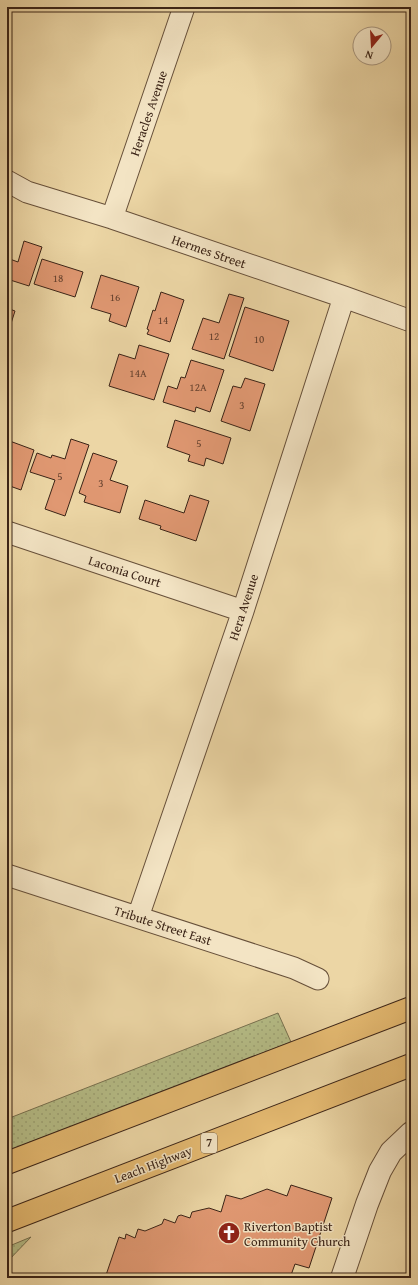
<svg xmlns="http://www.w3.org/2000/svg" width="418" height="1285" font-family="'Gentium Book Plus',serif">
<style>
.grass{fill:url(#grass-dots);stroke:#787150}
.building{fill:#e09872;stroke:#3b2417}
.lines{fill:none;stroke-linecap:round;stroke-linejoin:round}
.minor-casing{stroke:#67503a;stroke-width:23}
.tertiary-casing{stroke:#67503a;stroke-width:24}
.trunk-casing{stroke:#3b2417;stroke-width:24}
.minor{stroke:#f3e4c4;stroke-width:21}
.tertiary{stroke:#f3e4c4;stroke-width:22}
.trunk{stroke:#e6bb72;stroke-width:22}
.labels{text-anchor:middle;stroke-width:3;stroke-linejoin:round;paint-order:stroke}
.number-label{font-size:11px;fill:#64412e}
.shield{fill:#f3e4c4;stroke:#725e4b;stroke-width:1}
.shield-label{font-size:12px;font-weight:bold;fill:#3b2417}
.street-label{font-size:13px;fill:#3b2417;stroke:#f3e4c4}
.poi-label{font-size:13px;fill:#3b2417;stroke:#f3e4c4;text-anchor:start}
</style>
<defs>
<pattern id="grass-dots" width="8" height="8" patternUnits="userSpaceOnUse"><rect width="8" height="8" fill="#b6be88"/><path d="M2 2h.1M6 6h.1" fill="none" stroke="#9da375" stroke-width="1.8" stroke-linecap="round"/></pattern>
</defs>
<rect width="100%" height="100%" fill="#ecd6a5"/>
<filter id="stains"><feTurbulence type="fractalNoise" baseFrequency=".005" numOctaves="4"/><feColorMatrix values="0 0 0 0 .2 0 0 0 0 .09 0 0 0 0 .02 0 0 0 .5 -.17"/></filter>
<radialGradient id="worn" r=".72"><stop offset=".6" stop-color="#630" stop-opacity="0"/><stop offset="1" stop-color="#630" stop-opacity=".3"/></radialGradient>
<!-- grass -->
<path class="grass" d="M278 1013 291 1042 7 1151V1119Z
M31 1237 7 1262V1247Z"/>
<!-- building -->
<path class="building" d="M24 241 42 247 29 286 7 279V258L18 262Z
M42 259 83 272 75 297 34 284Z
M101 275 139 287 126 327 109 321 111 314 91 308Z
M161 292 184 300 170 342 147 334 149 330 147 329 153 310 155 311Z
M229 294 244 298 224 359 192 349 203 318 219 323Z
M245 307 289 321 273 371 229 356Z
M7 308 15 311 7 336Z
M139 345 169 354 154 400 109 386 119 354 135 359Z
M191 360 224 370 210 412 196 407 195 412 163 402 168 386 177 389 181 377 185 378Z
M245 378 265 384 250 431 221 421 233 386 241 388Z
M175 420 231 438 223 464 206 458 204 466 188 461 190 455 167 447Z
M71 439 89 445 65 516 45 509 55 480 30 472 37 453 51 458 52 455 65 459Z
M7 440 34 450 21 490 7 485Z
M93 453 117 461 110 480 128 486 120 513 84 502 86 496 79 493Z
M190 495 209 501 196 541 160 529 161 526 139 519 145 500 184 513Z
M291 1185 332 1198 309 1268 295 1264 290 1278H105L119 1237 125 1239 126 1234 135 1238 138 1229 145 1231 162 1224 164 1219 175 1223 178 1216 181 1215 190 1218 192 1212 209 1208 221 1212 226 1195 241 1199 267 1189 287 1196Z"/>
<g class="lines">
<!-- minor casing -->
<g class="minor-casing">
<path id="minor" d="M7 181 27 192 112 218 344 297 411 321
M112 218 184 7
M7 532 243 611
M7 875 294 968 318 979
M138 917 243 611 344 297"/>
</g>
<!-- tertiary casing -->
<g class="tertiary-casing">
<path id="tertiary" d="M342 1278 367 1204 380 1171 391 1152 411 1133"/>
</g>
<!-- trunk casing -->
<g class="trunk-casing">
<path id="trunk" d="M7 1163 411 1008
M7 1221 411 1065"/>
</g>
<!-- minor -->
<use href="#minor" class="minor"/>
<!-- tertiary -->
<use href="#tertiary" class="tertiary"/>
<!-- trunk -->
<use href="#trunk" class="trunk"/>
</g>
<!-- icons -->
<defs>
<g id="church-disc" transform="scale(1.15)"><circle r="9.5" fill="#8f2418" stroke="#f3e4c4"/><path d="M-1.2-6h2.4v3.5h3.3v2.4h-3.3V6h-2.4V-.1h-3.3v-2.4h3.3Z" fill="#fff"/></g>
</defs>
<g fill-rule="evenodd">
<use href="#church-disc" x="229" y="1233"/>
</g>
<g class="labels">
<!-- number labels -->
<g class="number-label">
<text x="58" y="282">18</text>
<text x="115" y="301">16</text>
<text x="163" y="324">14</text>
<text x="214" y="340">12</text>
<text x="259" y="343">10</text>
<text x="138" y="377">14A</text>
<text x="198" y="391">12A</text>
<text x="242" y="409">3</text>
<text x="199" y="447">5</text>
<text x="60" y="480">5</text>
<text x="101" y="487">3</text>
</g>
<!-- shield labels -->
<rect class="shield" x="201" y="1133" width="16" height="20" rx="3"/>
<g class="shield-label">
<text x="209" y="1147">7</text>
</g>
<!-- street labels -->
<g class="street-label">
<text transform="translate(148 113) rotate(-71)" y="5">Heracles Avenue</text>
<text transform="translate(209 251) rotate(19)" y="5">Hermes Street</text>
<text transform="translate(125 571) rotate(18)" y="5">Laconia Court</text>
<text transform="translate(243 607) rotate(-72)" y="5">Hera Avenue</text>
<text transform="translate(163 925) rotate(18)" y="5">Tribute Street East</text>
<text transform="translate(153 1164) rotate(-21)" y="5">Leach Highway</text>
</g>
<!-- poi labels -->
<g class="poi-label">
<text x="244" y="1231">Riverton Baptist<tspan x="244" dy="15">Community Church</tspan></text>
</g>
</g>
<!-- margin -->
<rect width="418" height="1285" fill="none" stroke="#ecd6a5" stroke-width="24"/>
<rect x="8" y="8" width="402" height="1269" fill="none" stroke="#3b2417" stroke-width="2"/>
<rect x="12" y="12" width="394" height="1261" fill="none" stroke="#3b2417"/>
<!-- north arrow -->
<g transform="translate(372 46) rotate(198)"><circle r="19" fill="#f3e4c4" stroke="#a9977f"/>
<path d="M0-3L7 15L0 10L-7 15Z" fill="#8f2418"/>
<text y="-6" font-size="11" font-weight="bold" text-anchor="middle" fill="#3b2417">N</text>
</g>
<rect width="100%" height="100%" filter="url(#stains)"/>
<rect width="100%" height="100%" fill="url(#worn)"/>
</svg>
